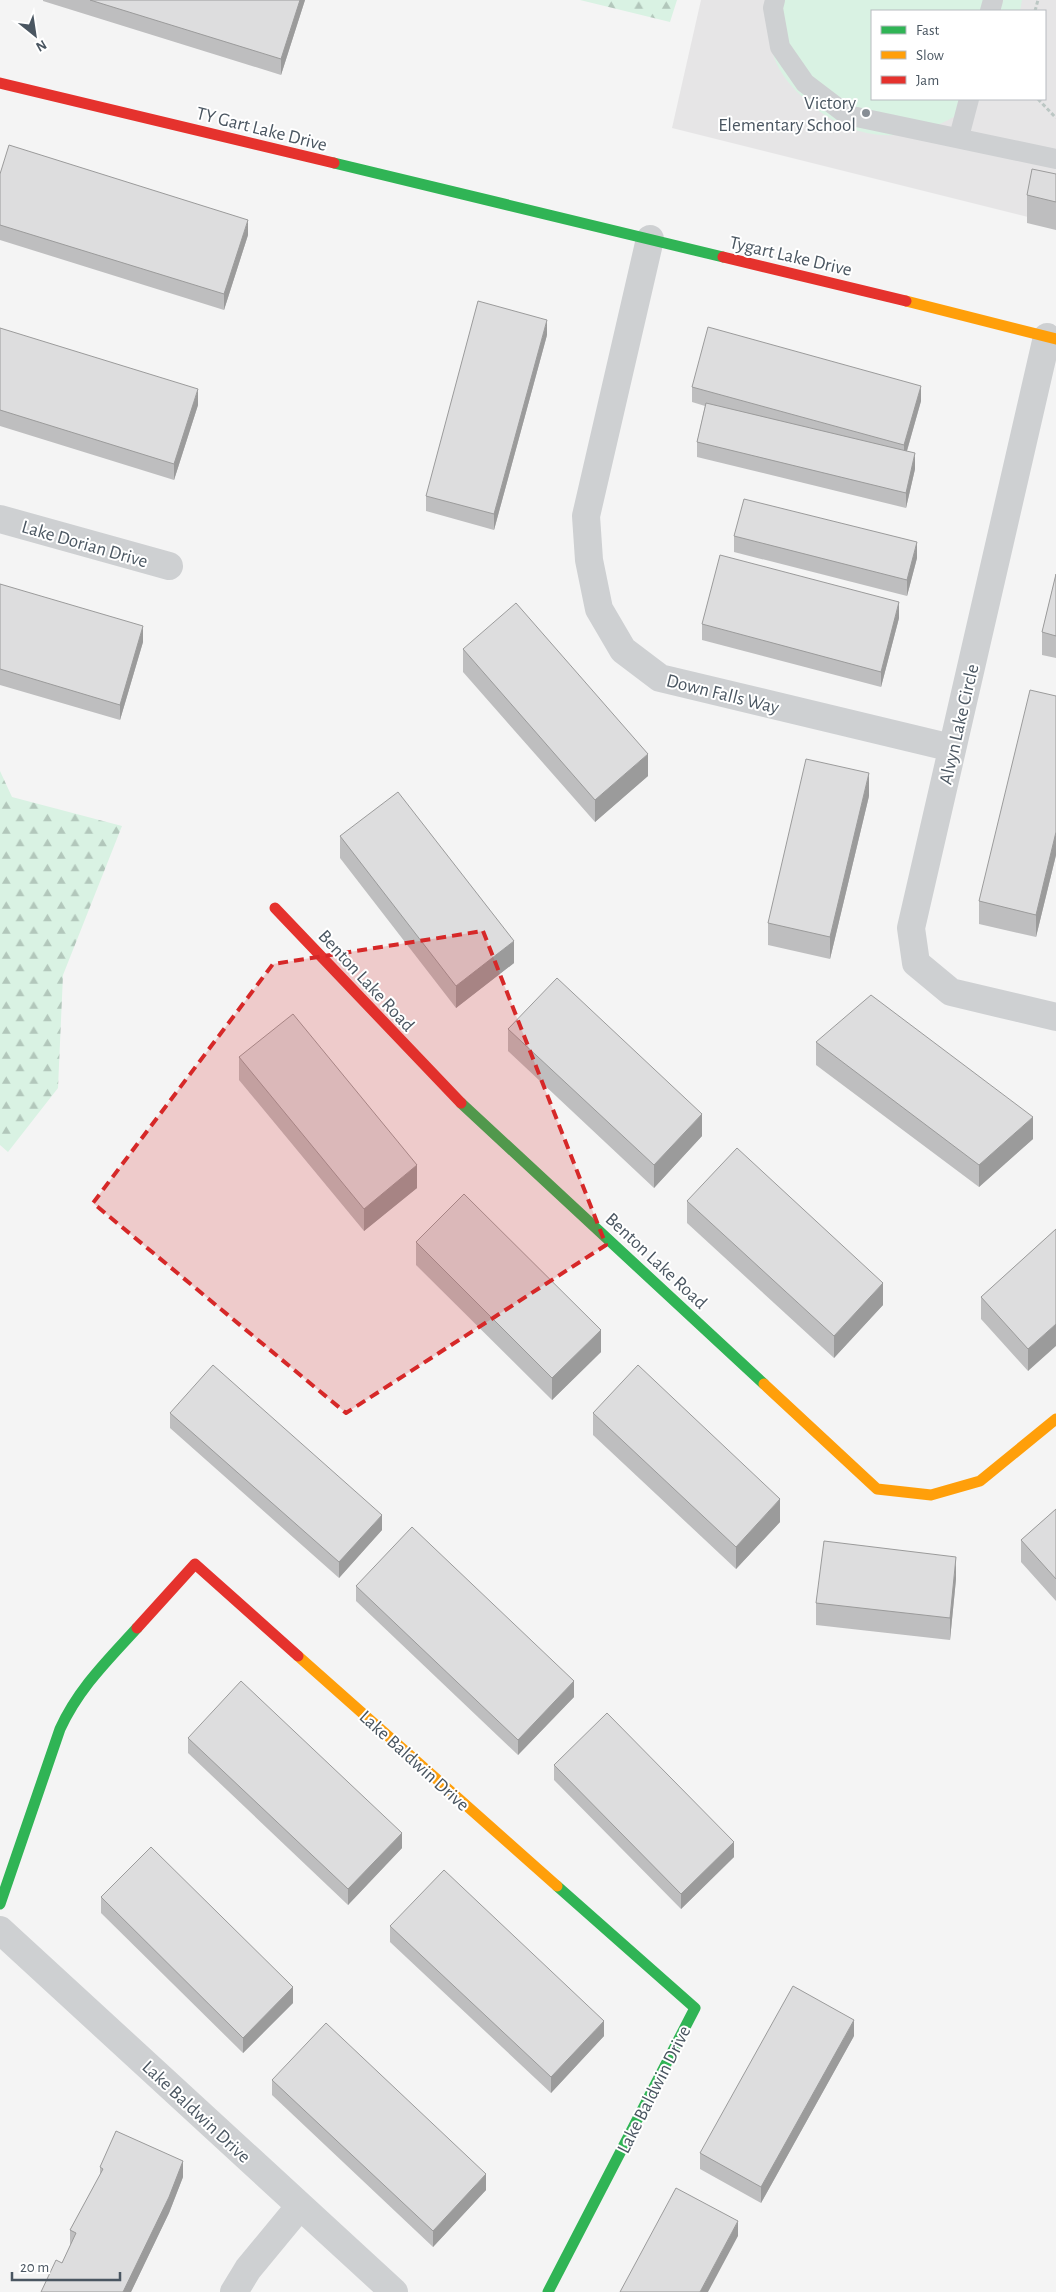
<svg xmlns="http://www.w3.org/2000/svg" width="1056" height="2292" font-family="'Alegreya Sans',sans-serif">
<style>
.education{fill:#e6e5e6;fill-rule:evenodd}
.grass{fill:#d9f2e3}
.forest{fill:url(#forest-firs)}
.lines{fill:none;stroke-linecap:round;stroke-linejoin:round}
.path{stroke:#bcc7c4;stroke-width:3;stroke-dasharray:4 2.5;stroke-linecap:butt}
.lane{stroke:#ced0d2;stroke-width:20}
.street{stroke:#ced0d2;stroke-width:28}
.fast{stroke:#30b455;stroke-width:11}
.slow{stroke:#ff9f0a;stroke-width:11}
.jam{stroke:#e5322d;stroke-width:11}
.wall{fill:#bebebf}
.shaded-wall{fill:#9b9b9b}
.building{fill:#ddddde;stroke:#9b9b9b}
.marked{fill:#d62828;fill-opacity:0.2;stroke:#d62828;stroke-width:4;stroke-dasharray:10 6;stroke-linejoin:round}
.poi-dot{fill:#868d94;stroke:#fff;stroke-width:2}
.labels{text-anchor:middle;stroke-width:4;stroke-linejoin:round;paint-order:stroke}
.poi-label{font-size:19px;fill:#4a5661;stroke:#fff;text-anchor:end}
.street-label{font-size:19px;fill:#4a5661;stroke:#fff}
</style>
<defs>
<pattern id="forest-firs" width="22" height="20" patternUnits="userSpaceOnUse" patternTransform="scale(1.25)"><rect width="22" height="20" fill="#d9f2e3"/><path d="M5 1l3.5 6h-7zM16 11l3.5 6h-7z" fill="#b2c7bb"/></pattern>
</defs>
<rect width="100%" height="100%" fill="#f4f4f4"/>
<!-- education -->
<path class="education" d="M701 0H1056V224L672 128ZM872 11H1045V99H872Z"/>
<!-- grass -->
<path class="grass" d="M768 0H1022L1020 11H872V99H981C926 142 863 151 808 102 794 90 780 75 774 57 768 39 768 19 768 0Z"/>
<!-- forest -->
<path class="forest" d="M580 0H677L670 22Z
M0 771 12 797 122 826 63 975 58 1088 8 1152 0 1145Z"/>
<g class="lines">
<!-- path -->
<path class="path" d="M1035 11 1038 0
M1038 99 1056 118"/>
<!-- lane -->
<path class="lane" d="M775 0 773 8 780 47 805 83 847 115 1056 159
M990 11 993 0
M959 137 969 99"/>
<!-- street -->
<path class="street" d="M650 239 586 516 589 560 599 609 623 650 660 678 952 748
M1047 337 911 928 916 963 951 992 1056 1017
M0 519 169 566
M0 1930 394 2292
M234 2292 248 2269 300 2206"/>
<!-- fast -->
<path class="fast" d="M334 163 723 257
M461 1103 764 1384
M0 1904 60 1729C79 1688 107 1661 137 1628
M548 2292 695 2008 557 1886"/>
<!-- slow -->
<path class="slow" d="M906 301 1056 339
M764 1384 877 1489 931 1495 980 1481 1056 1419
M298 1656 557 1886"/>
<!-- jam -->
<path class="jam" d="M0 83 334 163
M723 257 906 301
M275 908 461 1103
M137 1628 195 1564 298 1656"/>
</g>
<!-- wall -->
<path class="wall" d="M43 0H305L281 75 43 1Z
M0 174 248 235 224 310 0 240Z
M1056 174V230L1027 223V195Z
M0 328 198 405 174 480 0 426Z
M547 335 494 530 426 511V496Z
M692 387 921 401 907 451 915 469 906 508 697 457V442L705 406 692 402Z
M734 536 917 558 907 596 734 552Z
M1056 574V658L1042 655V632Z
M0 584 143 642 120 720 0 685Z
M899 618 881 687 702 640V624Z
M463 649 648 776 595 822 463 672Z
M1056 696V855L1036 937 979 924V901Z
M869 796 830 959 768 945V923Z
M340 836 514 963 456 1008 340 858Z
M508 1029 702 1136 654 1188 508 1051Z
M816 1042 1033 1139 979 1187 816 1065Z
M239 1057 417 1188 364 1231 239 1080Z
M687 1201 883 1305 834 1358 687 1223Z
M1056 1229 1028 1371 981 1319V1297Z
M416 1242 601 1352 552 1400 416 1265Z
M170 1413 382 1530 339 1578 170 1428Z
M593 1413 780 1522 736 1569 593 1435Z
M1056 1509V1601L1021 1562V1540Z
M956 1579 950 1640 816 1625V1603Z
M356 1586 574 1697 518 1755 356 1601Z
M188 1738 402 1848 348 1905 188 1753Z
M554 1765 734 1857 681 1909 554 1780Z
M101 1897 293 2003 243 2053 101 1913Z
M390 1926 604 2036 551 2093 390 1942Z
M854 2036 761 2203 700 2169V2153Z
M272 2080 486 2190 433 2247 272 2095Z
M100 2167 183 2177 169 2213 131 2292H41L62 2263 70 2246V2230L100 2175Z"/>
<!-- shaded-wall -->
<path class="shaded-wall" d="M300 0H305L281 75V59Z
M248 220V235L224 310V294Z
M547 320V335L494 530V514Z
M921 386V401L904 461V445Z
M198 389V405L174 480V464Z
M915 453V469L906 508V493Z
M917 542V558L907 596V580Z
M899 602V618L881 687V672Z
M143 626V642L120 720V705Z
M648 754V776L595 822V800Z
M869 773V796L830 959V937Z
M1056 832V855L1036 937V915Z
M514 941V963L456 1008V986Z
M702 1114V1136L654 1188V1165Z
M1033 1117V1139L979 1187V1165Z
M417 1165V1188L364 1231V1209Z
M883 1283V1305L834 1358V1336Z
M1056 1324V1346L1028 1371V1349Z
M601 1330V1352L552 1400V1378Z
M780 1499V1522L736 1569V1547Z
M382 1515V1530L339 1578V1562Z
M956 1557V1579L950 1640V1618Z
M574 1681V1697L518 1755V1740Z
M402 1833V1848L348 1905V1889Z
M734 1842V1857L681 1909V1894Z
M293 1987V2003L243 2053V2038Z
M854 2020V2036L761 2203V2187Z
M604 2021V2036L551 2093V2077Z
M183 2161V2177L169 2213 131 2292H123Z
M486 2174V2190L433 2247V2231Z
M738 2221V2236L708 2292H700Z"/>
<!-- building -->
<path class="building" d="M90 0H300L281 59Z
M9 145 248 220 224 294 0 225V174Z
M1032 169 1056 174V202L1027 195Z
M478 301 547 320 494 514 426 496Z
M708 327 921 386 904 445 692 387Z
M0 328 198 389 174 464 0 410Z
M706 403 915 453 906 493 697 442Z
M744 499 917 542 907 580 734 536Z
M720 555 899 602 881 672 702 624Z
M1056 574V636L1042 632Z
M0 584 143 626 120 705 0 669Z
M516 603 648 754 595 800 463 649Z
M1030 690 1056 696V832L1036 915 979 901Z
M806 759 869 773 830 937 768 923Z
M398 792 514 941 456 986 340 836Z
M557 978 702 1114 654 1165 508 1029Z
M871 995 1033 1117 979 1165 816 1042Z
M293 1014 417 1165 364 1209 239 1057Z
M737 1148 883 1283 834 1336 687 1201Z
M464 1194 601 1330 552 1378 416 1242Z
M1056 1229V1324L1028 1349 981 1297Z
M213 1365 382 1515 339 1562 170 1413Z
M638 1365 780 1499 736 1547 593 1413Z
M1056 1509V1579L1021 1540Z
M412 1527 574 1681 518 1740 356 1586Z
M824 1541 956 1557 950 1618 816 1603Z
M241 1681 402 1833 348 1889 188 1738Z
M607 1713 734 1842 681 1894 554 1765Z
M151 1847 293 1987 243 2038 101 1897Z
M444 1870 604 2021 551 2077 390 1926Z
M793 1986 854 2020 761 2187 700 2153Z
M326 2023 486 2174 433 2231 272 2080Z
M116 2131 183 2161 169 2197 123 2292H41L56 2260 62 2263 76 2233 70 2230 103 2169 100 2167Z
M676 2188 738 2221 700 2292H620Z"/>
<!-- marked area -->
<path class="marked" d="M483 931 606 1245 346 1413 93 1203 273 964Z"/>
<!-- markers -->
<circle class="poi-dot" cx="866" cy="113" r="5"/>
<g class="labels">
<!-- poi labels -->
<g class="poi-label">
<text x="856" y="109">Victory<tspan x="856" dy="22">Elementary School</tspan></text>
</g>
<!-- street labels -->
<g class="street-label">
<text transform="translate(262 128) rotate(14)" y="7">TY Gart Lake Drive</text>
<text transform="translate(791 255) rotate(13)" y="7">Tygart Lake Drive</text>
<text transform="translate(85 543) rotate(16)" y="7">Lake Dorian Drive</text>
<text transform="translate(723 693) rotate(14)" y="7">Down Falls Way</text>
<text transform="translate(958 724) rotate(-77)" y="7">Alvyn Lake Circle</text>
<text transform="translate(367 980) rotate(47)" y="7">Benton Lake Road</text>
<text transform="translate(657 1260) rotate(43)" y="7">Benton Lake Road</text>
<text transform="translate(415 1760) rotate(42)" y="7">Lake Baldwin Drive</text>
<text transform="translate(653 2089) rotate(-63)" y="7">Lake Baldwin Drive</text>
<text transform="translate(197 2111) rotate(43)" y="7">Lake Baldwin Drive</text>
</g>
</g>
<!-- legend -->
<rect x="871" y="10" width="175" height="90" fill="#ffffff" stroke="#b7bbc0"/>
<rect x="881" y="26" width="25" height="8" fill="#30b455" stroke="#b7bbc0"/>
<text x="916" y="35" font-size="15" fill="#4a5661">Fast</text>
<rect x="881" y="51" width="25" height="8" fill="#ff9f0a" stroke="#b7bbc0"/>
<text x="916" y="60" font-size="15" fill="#4a5661">Slow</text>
<rect x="881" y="76" width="25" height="8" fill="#e5322d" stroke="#b7bbc0"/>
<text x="916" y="85" font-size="15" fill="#4a5661">Jam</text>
<!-- north arrow -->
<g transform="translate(35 35) rotate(150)" stroke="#ffffff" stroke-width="4" paint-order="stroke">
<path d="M0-4L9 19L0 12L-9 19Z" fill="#4a5661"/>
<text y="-8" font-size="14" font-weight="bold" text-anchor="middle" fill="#4a5661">N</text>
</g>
<!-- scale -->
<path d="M12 2272v8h108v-8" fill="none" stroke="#4a5661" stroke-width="2.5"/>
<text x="20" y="2272" font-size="15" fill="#4a5661" stroke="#ffffff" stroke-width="4" paint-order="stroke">20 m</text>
</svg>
